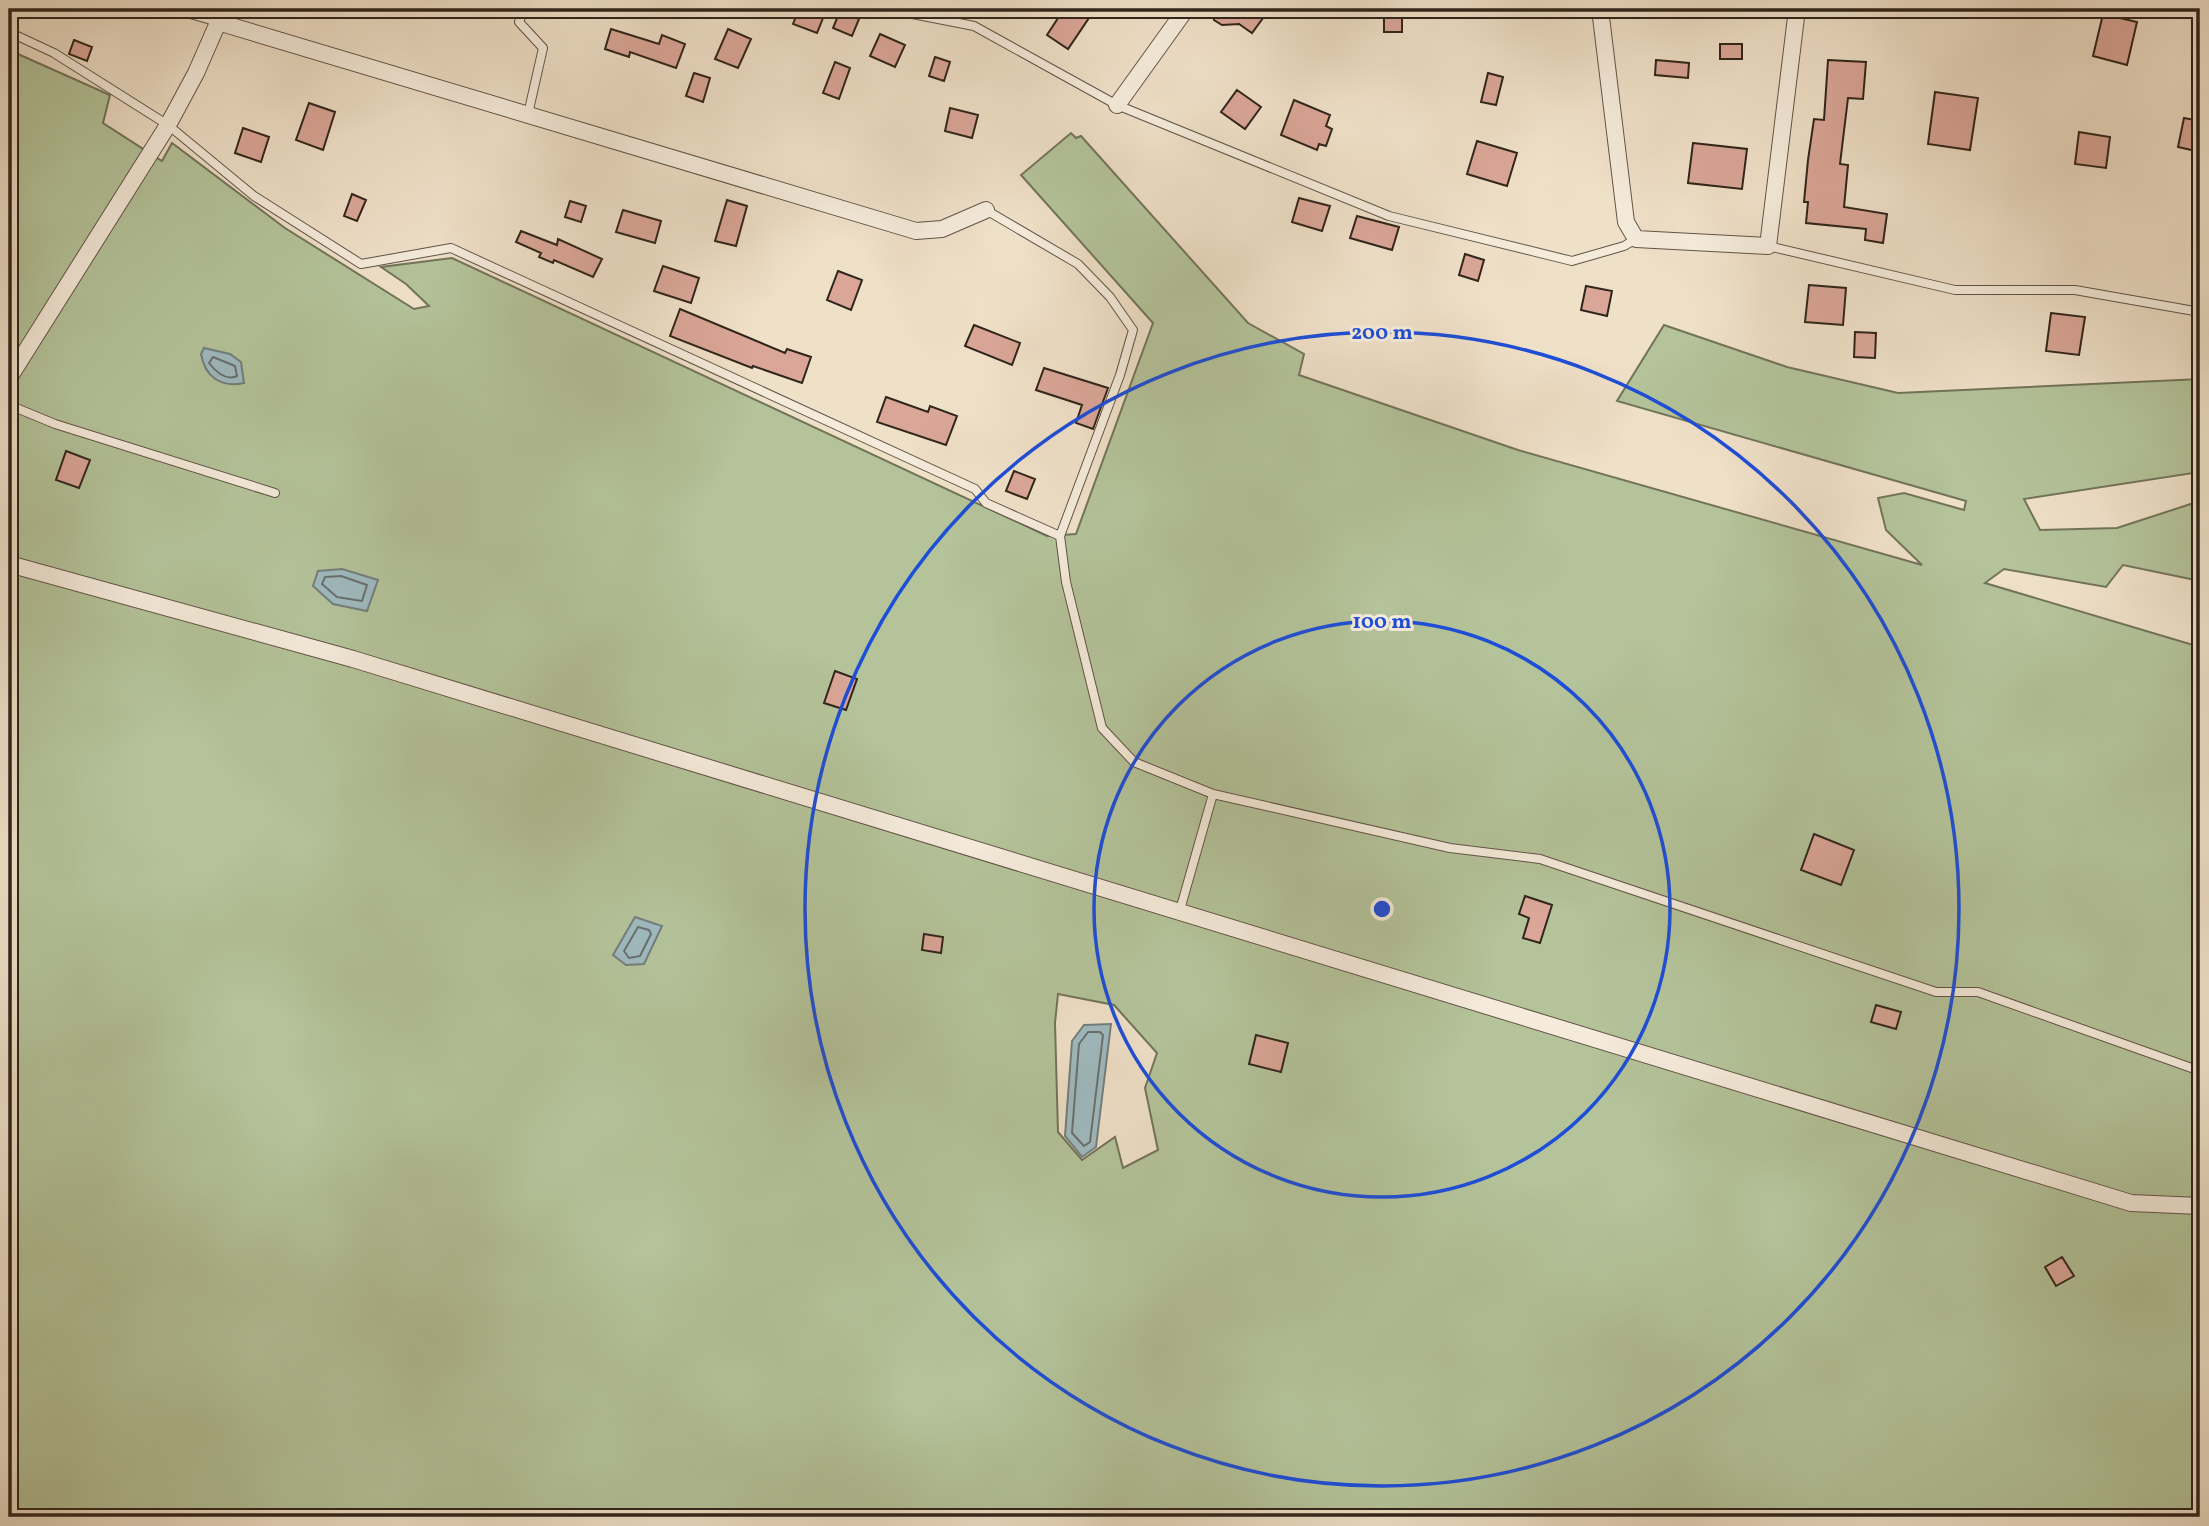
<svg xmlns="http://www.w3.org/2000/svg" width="2209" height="1526" font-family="Vollkorn,serif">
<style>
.green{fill:#b4c39a;stroke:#72745a;stroke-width:2;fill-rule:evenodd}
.water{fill:#9fbac0;stroke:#737e7e;stroke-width:2}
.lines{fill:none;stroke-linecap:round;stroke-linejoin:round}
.shore{stroke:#68706e;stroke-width:2}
.building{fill:#daa698;stroke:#30251b;stroke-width:2}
.lane-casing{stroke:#605446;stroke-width:10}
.street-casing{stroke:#605446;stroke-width:18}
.lane{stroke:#f5ebdb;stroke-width:8}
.street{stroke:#f5ebdb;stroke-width:16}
.ring{fill:none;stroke:#1d4ed8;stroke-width:3.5}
.centre{fill:#1d4ed8;stroke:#f5ebdb;stroke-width:3.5}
.ring-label{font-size:21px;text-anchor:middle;font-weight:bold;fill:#1d4ed8;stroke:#f5ebdb;stroke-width:6;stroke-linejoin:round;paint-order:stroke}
</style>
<rect width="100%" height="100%" fill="#efe0c8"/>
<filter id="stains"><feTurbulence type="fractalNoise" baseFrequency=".00286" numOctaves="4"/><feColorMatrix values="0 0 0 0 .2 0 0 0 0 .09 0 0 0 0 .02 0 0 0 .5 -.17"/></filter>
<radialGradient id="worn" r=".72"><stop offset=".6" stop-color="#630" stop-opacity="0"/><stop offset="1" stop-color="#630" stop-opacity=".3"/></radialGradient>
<!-- green -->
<path class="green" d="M9 50 110 95 103 123 162 161 172 143 285 228 414 309 429 306 406 284 381 267 452 258 1047 536 1076 534 1153 323 1021 175 1071 133 1076 138 1081 136 1248 323 1304 354 1299 375 1518 450 1922 565 1886 530 1878 498 1904 493 1964 510 1966 501 1617 401 1664 325 1787 367 1898 393 2200 379V472L2024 499 2040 530 2117 528 2200 501V581L2123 565 2106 587 2004 569 1985 583 2200 647V1517H9ZM1058 994 1114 1005 1157 1053 1145 1088 1158 1150 1123 1168 1115 1137 1082 1160 1058 1132 1055 1023Z"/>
<!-- water -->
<path class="water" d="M204 348 230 354 241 362 244 383C221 388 205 377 201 354Z
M342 569 378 580 367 611 333 604 313 586 318 571Z
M635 917 662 926 644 964 626 965 613 955Z
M1111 1024 1096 1147 1082 1157 1065 1136 1072 1041 1084 1025Z"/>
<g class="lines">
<!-- shore -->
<path class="shore" d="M213 357 235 366 237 376C226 381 216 372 209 363Z
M341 576 367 585 362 601 337 597 322 584 325 577Z
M638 927 649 930 651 934 640 956 629 958 624 951Z
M1088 1032H1100L1103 1035 1090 1142 1084 1146 1072 1133 1079 1044Z"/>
</g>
<!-- building -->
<path class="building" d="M799 9 823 18 817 33 793 24Z
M1064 9H1095L1068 49 1047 35Z
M1215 9H1260L1256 14 1263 18 1252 33 1239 24 1222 25 1214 20Z
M1384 9H1402V32H1384Z
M840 11 859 19 852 36 833 28Z
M2103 14 2137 22 2127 65 2093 56Z
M611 29 659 44 662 35 685 44 676 68 630 52 629 57 605 49Z
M728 29 751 39 738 68 715 59Z
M880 34 905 45 895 67 870 56Z
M74 40 92 47 87 61 69 54Z
M1720 44H1742V59H1720Z
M935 57 950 62 944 81 929 76Z
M1656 60 1689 63 1688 78 1655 75Z
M1828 60 1866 62 1863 99 1848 98 1840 164 1848 165 1844 207 1887 214 1883 243 1865 240 1866 229 1806 223 1808 202H1804L1808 160 1814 119 1824 120Z
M835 62 850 68 839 99 823 93Z
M694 73 710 78 703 102 686 96Z
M1488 73 1503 77 1496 105 1481 102Z
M1237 90 1261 107 1245 129 1221 112Z
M1935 92 1978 98 1970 150 1928 144Z
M1294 100 1330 115 1326 126 1332 129 1326 146 1319 144 1317 150 1281 135Z
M309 103 335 112 323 150 296 140Z
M950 108 978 115 972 138 945 131Z
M2184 118 2200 121V152L2178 147Z
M243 128 269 137 261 162 235 153Z
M2079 132 2110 137 2106 168 2075 164Z
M1477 141 1517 153 1507 186 1467 174Z
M1693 143 1747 149 1742 189 1688 183Z
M352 194 366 200 357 221 344 216Z
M1299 198 1330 206 1322 231 1292 222Z
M727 200 747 206 736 246 715 241Z
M570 201 586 206 581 222 565 217Z
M623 210 661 221 655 243 616 232Z
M1357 216 1399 227 1392 250 1350 238Z
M521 231 557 245 558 239 602 259 593 277 554 260 553 263 539 257 541 253 516 242Z
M1465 254 1484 260 1478 281 1459 275Z
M663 266 699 278 691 303 654 291Z
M838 271 862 280 851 310 827 300Z
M1809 285 1846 288 1843 325 1805 322Z
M1586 286 1612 291 1607 316 1581 310Z
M680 309 785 353 787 349 811 357 802 383 753 366 752 368 670 336Z
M2051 313 2085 317 2079 355 2046 351Z
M974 325 1020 343 1012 365 965 346Z
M1855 332 1876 333 1875 358 1854 357Z
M1044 368 1108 388 1093 429 1076 423 1082 405 1036 390Z
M886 397 928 412 930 406 957 416 946 445 877 422Z
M66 451 90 460 79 488 56 480Z
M1014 471 1035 479 1027 499 1006 491Z
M835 671 857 679 846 710 824 703Z
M1814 834 1854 850 1841 885 1801 870Z
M1525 896 1552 905 1540 943 1523 938 1529 918 1519 914Z
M924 934 943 937 941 953 922 950Z
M1876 1005 1901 1012 1896 1029 1871 1022Z
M1256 1035 1288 1043 1281 1072 1249 1064Z
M2062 1257 2074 1276 2056 1286 2045 1267Z"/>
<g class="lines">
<!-- lane casing -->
<g class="lane-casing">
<path id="lane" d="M173 9 218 22
M524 9 519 22 543 48 528 114
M887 9 974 26 1117 105 1389 216 1572 261 1624 246 1636 239
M9 32 54 53 168 125 254 196 361 264 451 248 975 489 986 503 1060 536
M986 210 1078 264 1110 297 1133 330 1120 375 1060 536 1066 582 1102 728 1134 762 1213 794 1180 910
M1768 246 1955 290H2075L2200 312
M9 405 55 424 275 493
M1213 794 1450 848 1540 859 1936 992H1978L2200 1071"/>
</g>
<!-- street casing -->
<g class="street-casing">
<path id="street" d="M1600 9 1626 222 1636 239 1768 246 1797 9
M218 22 916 231 942 229 986 210
M1117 105 1186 9
M9 378 168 125 196 73 224 9
M9 564 353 659 2131 1203 2200 1206"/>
</g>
<!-- lane -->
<use href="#lane" class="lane"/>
<!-- street -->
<use href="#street" class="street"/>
</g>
<!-- distance rings -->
<g class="ring">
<circle cx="1382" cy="909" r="288"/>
<circle cx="1382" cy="909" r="577"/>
</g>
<circle cx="1382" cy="909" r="10" class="centre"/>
<g class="ring-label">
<text x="1382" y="339">200 m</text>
<text x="1382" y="628">100 m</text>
</g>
<!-- margin -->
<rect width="2209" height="1526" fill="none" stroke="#efe0c8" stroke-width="35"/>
<rect x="10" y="10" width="2188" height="1505" fill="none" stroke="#30251b" stroke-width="3.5"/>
<rect x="18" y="18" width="2174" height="1491" fill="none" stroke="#30251b" stroke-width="2"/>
<rect width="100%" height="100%" filter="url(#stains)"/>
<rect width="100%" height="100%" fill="url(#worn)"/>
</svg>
